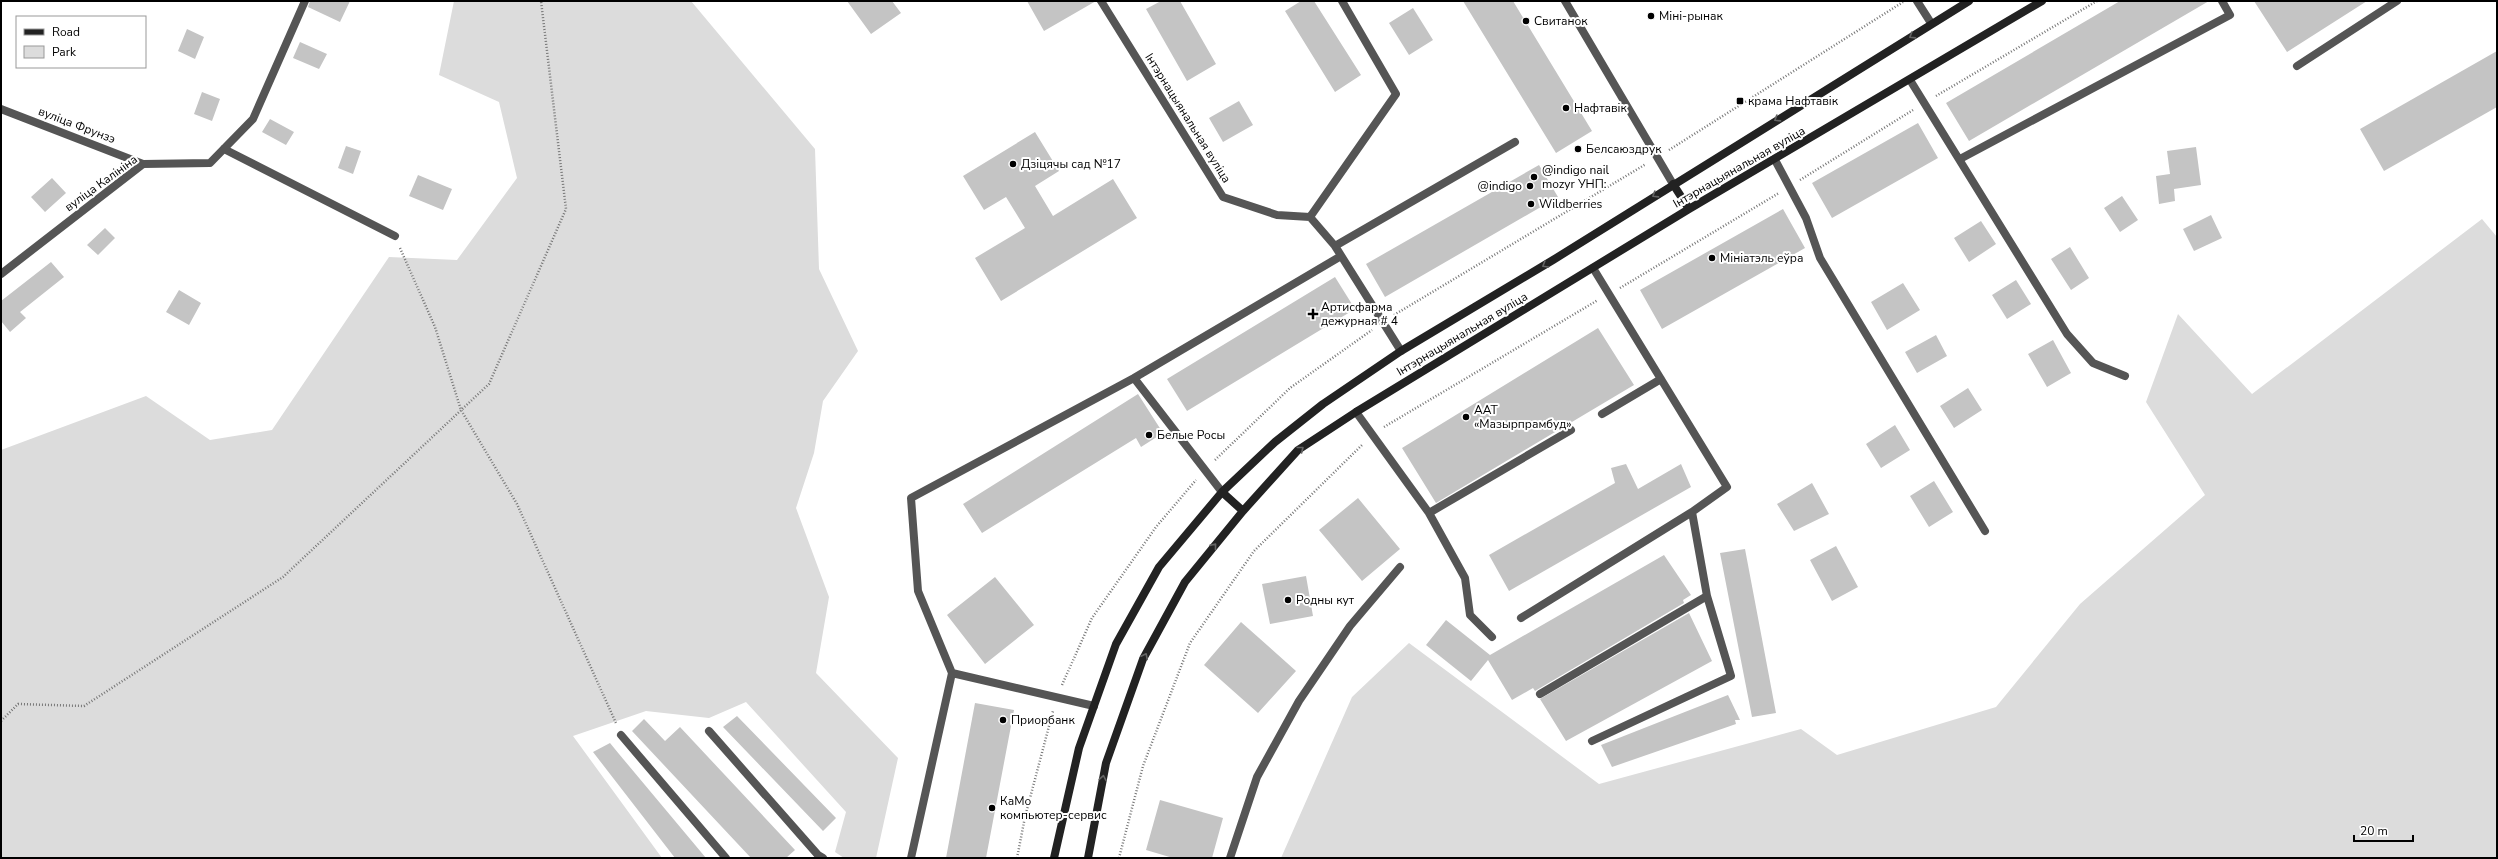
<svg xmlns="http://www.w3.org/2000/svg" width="2498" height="859" font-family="'Nunito Sans',sans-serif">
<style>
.green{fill:#dcdcdc}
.building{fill:#c4c4c4}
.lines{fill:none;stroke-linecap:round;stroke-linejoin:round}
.path{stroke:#777;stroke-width:2.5;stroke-dasharray:1 2;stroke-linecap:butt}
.lane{stroke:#555;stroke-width:8}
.street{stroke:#555;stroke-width:8}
.secondary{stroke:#222;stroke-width:8}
.oneway{stroke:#646464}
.poi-dot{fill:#000;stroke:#fff;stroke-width:1.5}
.labels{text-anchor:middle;stroke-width:4;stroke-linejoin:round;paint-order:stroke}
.poi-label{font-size:12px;fill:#000;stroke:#fff;text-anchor:start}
.street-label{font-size:12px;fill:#000;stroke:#fff}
</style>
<rect width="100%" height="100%" fill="#fff"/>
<!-- green -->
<path class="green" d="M454 1H691L815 149 819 269 858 351 823 401 814 453 796 508 829 597 816 673 898 758 876 858H844L835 852 846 812 746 702 709 718 646 711 573 736 662 858H1V450L146 396 210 440 272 430 389 257 457 260 517 178 499 102 439 75Z
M2482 219 2497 237V858H1281L1352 697 1409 643 1599 784 1801 729 1837 755 1996 707 2080 604 2205 495 2146 402 2178 314 2252 394Z"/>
<!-- building -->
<path class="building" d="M310 1H350L340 22 308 7Z
M847 1H892L901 13 871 34Z
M1027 1H1096L1044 31Z
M1161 1H1180L1216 64 1187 81 1146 9Z
M1301 1H1314L1361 75 1335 92 1285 11Z
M1463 1H1513L1592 131 1556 153Z
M2120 1H2209L1969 141 1946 103Z
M2254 1H2367L2287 52Z
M1413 8 1433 40 1409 55 1389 23Z
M187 29 204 37 195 59 178 51Z
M300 42 327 54 319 69 293 58Z
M2497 51V107L2384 171 2360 129Z
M202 92 220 99 212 121 194 114Z
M1239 101 1253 125 1223 142 1209 118Z
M270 119 294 132 286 145 262 132Z
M1918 123 1938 158 1832 218 1812 183Z
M1035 132 1059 171 1035 186 1053 216 1113 179 1137 218 1001 301 975 258 1025 228 1006 197 984 210 963 176Z
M346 146 361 151 353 174 338 168Z
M2196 147 2201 185 2174 189 2175 201 2159 204 2156 176 2170 174 2167 151Z
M1539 165 1558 197 1385 297 1366 264Z
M418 175 452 189 443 210 409 196Z
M52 178 66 193 45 212 31 197Z
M2122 196 2138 220 2120 232 2104 208Z
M1783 209 1805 248 1662 329 1640 290Z
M2211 215 2222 238 2194 251 2183 229Z
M1981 221 1996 244 1969 262 1954 238Z
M105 228 115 238 98 255 87 245Z
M2070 247 2089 278 2071 290 2051 259Z
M51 262 64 277 20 312 26 318 10 332 1 321V301Z
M1335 277 1355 309 1187 411 1167 379Z
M2016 280 2031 304 2007 319 1992 295Z
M1903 283 1920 310 1887 330 1871 302Z
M179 290 201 303 189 325 166 312Z
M1598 328 1634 385 1436 503 1402 448Z
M1936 335 1947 356 1917 373 1905 352Z
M2053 340 2071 373 2047 387 2028 354Z
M1968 388 1982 410 1954 428 1940 406Z
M1138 394 1163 433 1141 447 1136 438 982 533 963 504Z
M1895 425 1910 450 1881 468 1866 444Z
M1626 464 1638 489 1681 464 1691 487 1509 591 1489 555 1615 483 1611 468Z
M1934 481 1953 512 1929 527 1910 496Z
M1812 483 1829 514 1794 531 1777 504Z
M1358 498 1400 549 1362 581 1319 530Z
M1836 546 1858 587 1832 601 1810 560Z
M1745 549 1776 713 1752 717 1720 553Z
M1664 555 1691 595 1683 600 1684 603 1535 691 1533 688 1512 700 1488 660 1471 681 1426 645 1446 620 1490 655Z
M1306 576 1313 616 1270 624 1262 584Z
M995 577 1034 625 985 664 947 615Z
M1689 613 1712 661 1566 741 1540 699Z
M1241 622 1296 671 1258 713 1204 665Z
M1728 695 1740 720H1735L1736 724 1612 767 1601 745Z
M975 703 1014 710 986 858H946Z
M737 716 836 818 823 831 723 727Z
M644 719 665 741 680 727 795 850 786 858H751L632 731Z
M610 743 619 754 706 858H675L593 752Z
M1160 800 1223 818 1212 858H1173L1146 850Z"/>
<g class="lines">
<!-- path -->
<path class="path" d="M1936 96 2097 1
M1669 150 1903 2
M1800 180 1913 110
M400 248 435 327 461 410 517 504 616 723
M1620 288 1779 193
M1394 315 1646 164
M1384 427 1598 300
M1215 460 1290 388 1372 330
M1062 685 1092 618 1156 527 1196 480
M1 721 18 704 84 706 283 577 489 384 566 209 541 1
M1017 858 1025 817 1053 711
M1119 858 1143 766 1190 643 1254 551 1363 444"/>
<!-- lane -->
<path class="lane" d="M1101 1 1223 197 1277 215 1310 217 1396 94 1342 1
M1565 1 1673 184
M1917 1 1931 23
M2297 66 2397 1
M1910 80 2067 334 2093 363 2125 376
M224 149 395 236
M1960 159 2230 15 2222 1
M1775 160 1806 218 1820 258 1985 531
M1310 217 1335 246 1401 351
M1335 246 1515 142
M1134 378 1222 492
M1356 412 1429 513 1465 578 1470 615 1492 637
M1602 414 1661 379
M1429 513 1571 430
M1521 618 1692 512
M952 673 1094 706
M1540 694 1707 596 1692 512 1727 487 1593 268
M709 731 818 855 823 858
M621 735 726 858
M1592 741 1731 676 1707 596
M911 858 952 673 918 591 911 498 1134 378 1341 256
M1230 858 1257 777 1299 701 1350 626 1400 567"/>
<!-- street -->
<path class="street" d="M1 109 143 164
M1 274 143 164 210 163 253 119 305 1"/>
<!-- secondary -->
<path class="secondary" d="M1673 184 1689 209
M1222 492 1243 511
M1054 858 1079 748 1116 644 1159 567 1222 492 1275 442 1323 404 1401 351 1553 260 1969 1
M1088 858 1106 763 1143 659 1185 582 1243 511 1298 450 1356 412 1689 209 2042 1"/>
</g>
<!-- one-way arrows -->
<defs><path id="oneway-chevron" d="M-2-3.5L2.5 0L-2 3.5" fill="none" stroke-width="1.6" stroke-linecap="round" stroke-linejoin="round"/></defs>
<g class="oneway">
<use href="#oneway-chevron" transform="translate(1912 36) rotate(148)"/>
<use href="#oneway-chevron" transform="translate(1777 119) rotate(148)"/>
<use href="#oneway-chevron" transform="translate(1655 195) rotate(148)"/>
<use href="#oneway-chevron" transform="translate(1545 265) rotate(149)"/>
<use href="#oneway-chevron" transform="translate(1301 449) rotate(-38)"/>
<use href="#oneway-chevron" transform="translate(1214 546) rotate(-51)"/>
<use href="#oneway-chevron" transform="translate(1145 656) rotate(-63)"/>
<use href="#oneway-chevron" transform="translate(1103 778) rotate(-80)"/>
</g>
<!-- markers -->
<g class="poi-dot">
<circle cx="1651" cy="16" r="4"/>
<circle cx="1526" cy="21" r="4"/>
<rect x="1736" y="97" width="8" height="8" rx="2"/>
<circle cx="1566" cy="108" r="4"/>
<circle cx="1578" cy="149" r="4"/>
<circle cx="1013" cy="164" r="4"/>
<circle cx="1534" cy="177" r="4"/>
<circle cx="1530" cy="186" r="4"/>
<circle cx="1531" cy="204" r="4"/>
<circle cx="1712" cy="258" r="4"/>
<path d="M1311 308h4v4h4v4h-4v4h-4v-4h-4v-4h4z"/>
<circle cx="1466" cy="417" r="4"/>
<circle cx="1149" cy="435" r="4"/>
<circle cx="1288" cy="600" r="4"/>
<circle cx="1003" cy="720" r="4"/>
<circle cx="992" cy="808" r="4"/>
</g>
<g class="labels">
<!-- poi labels -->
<g class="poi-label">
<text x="1659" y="20">Міні-рынак</text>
<text x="1534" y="25">Свитанок</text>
<text x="1748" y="105">крама Нафтавік</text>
<text x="1574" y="112">Нафтавік</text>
<text x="1586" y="153">Белсаюздрук</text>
<text x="1021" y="168">Дзіцячы сад №17</text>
<text x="1542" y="174">@indigo nail<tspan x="1542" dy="14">mozyr УНП:</tspan></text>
<text x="1522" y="190" text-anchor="end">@indigo</text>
<text x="1539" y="208">Wildberries</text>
<text x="1720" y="262">Мініатэль еўра</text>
<text x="1321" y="311">Артисфарма<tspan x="1321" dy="14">дежурная # 4</tspan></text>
<text x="1474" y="414">ААТ<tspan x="1474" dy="14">«Мазырпрамбуд»</tspan></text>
<text x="1157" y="439">Белые Росы</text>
<text x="1296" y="604">Родны кут</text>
<text x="1011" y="724">Приорбанк</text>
<text x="1000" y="805">КаМо<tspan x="1000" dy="14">компьютер-сервис</tspan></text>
</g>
<!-- street labels -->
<g class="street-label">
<text transform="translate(1188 118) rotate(58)" y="4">Інтэрнацыянальная вуліца</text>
<text transform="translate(77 125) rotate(21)" y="4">вуліца Фрунзэ</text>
<text transform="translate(1739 167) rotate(-30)" y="4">Інтэрнацыянальная вуліца</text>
<text transform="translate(101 183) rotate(-36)" y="4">вуліца Калініна</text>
<text transform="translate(1462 334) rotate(-31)" y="4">Інтэрнацыянальная вуліца</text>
</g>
</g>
<!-- border -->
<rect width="2498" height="859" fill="none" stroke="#000000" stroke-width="4"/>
<!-- legend -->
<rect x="16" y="16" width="130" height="52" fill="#ffffff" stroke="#999999"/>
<rect x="24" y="29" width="20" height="6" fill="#222222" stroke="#999999"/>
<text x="52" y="36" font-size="12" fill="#000000">Road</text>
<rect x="24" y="46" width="20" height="12" fill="#dcdcdc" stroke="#999999"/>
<text x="52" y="56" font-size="12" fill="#000000">Park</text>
<!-- scale -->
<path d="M2354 835v6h59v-6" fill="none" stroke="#000000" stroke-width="2"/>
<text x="2360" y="835" font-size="12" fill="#000000" stroke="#ffffff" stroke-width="3" paint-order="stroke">20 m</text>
</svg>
